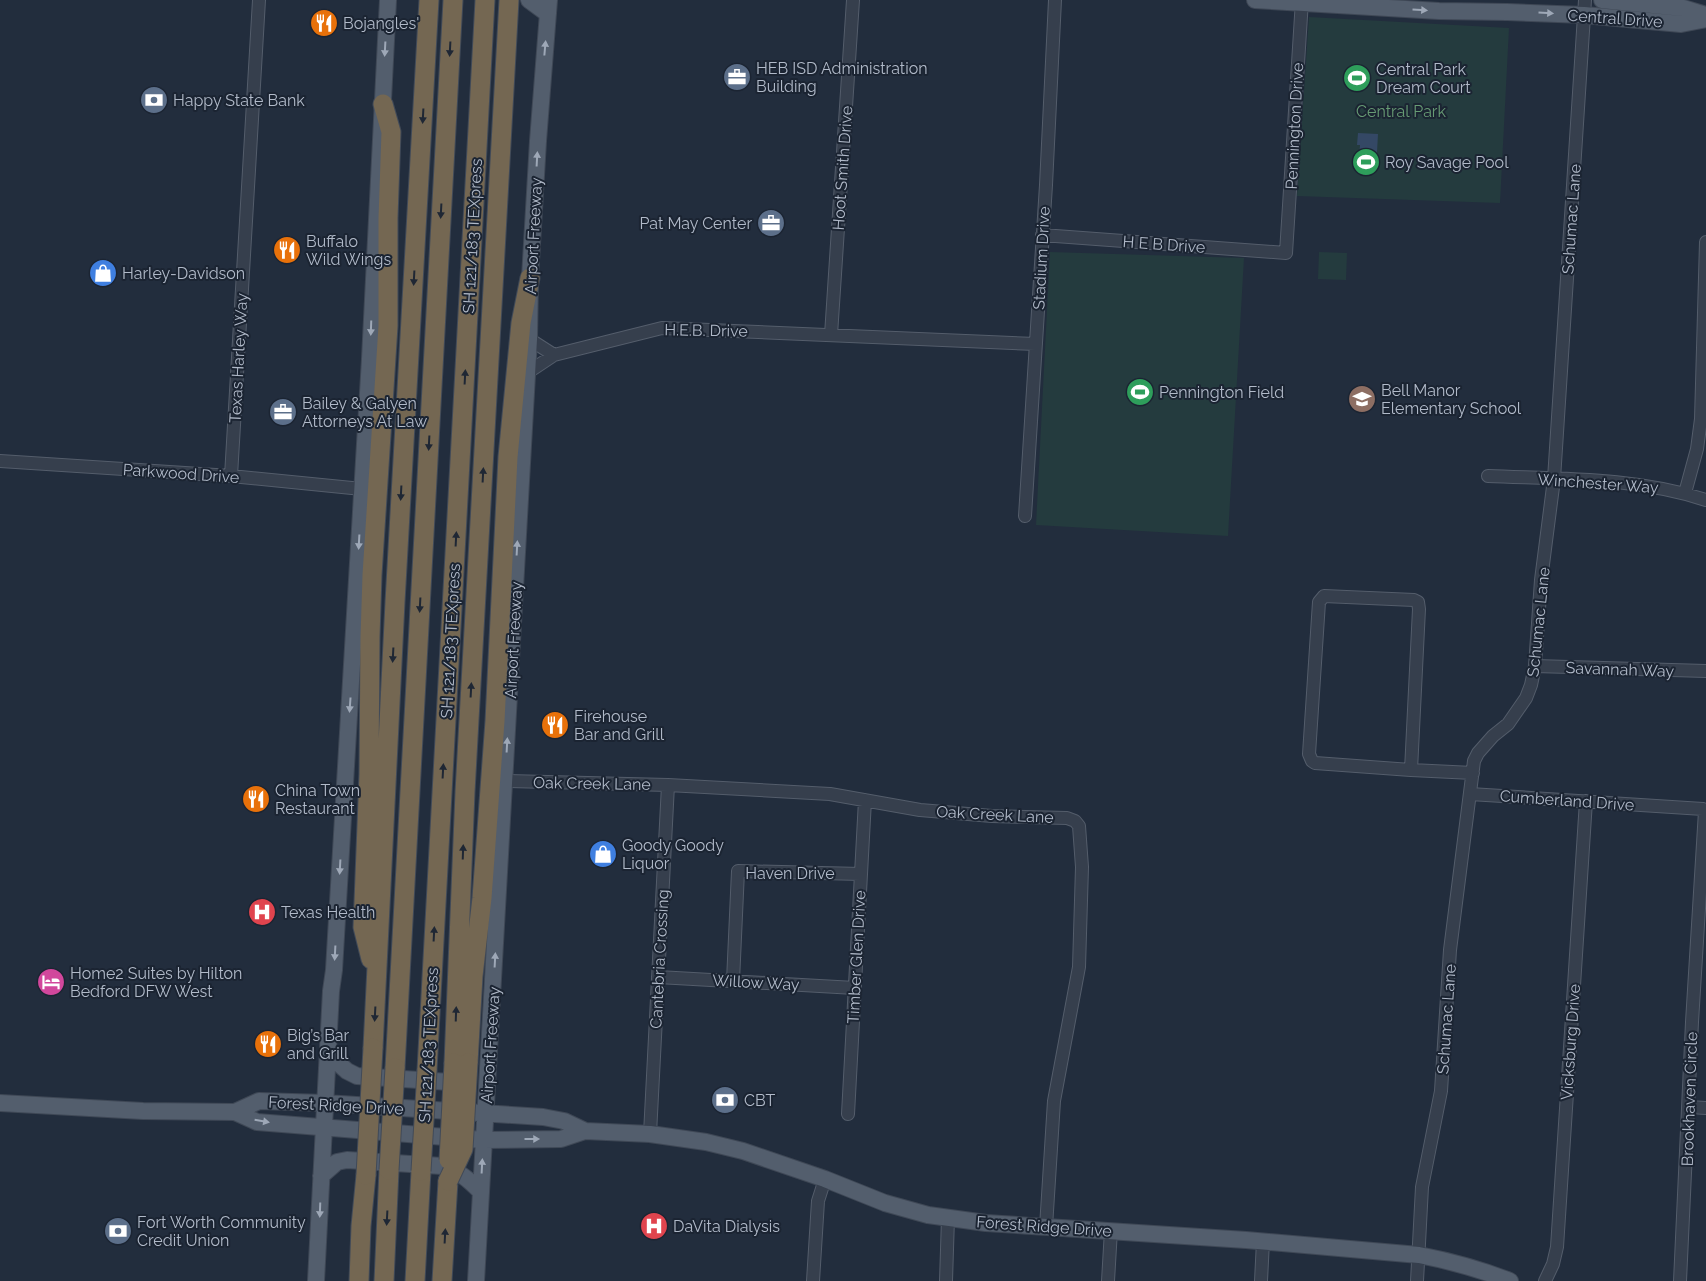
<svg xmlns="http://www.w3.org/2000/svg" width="1706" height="1281" font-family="Raleway,sans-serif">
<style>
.green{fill:#243b3e}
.water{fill:#344865}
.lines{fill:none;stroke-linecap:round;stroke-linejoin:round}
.minor-casing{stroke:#545d6b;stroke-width:14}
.major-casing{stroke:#3f4856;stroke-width:18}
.highway-casing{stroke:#414a58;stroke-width:21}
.minor{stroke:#363f4d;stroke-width:12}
.major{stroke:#535e6d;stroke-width:16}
.highway{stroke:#746752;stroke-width:19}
.highway-bridge-casing{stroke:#414a58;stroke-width:21;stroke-linecap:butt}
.highway-bridge{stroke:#746752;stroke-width:19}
.oneway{fill:#9ea8b7}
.oneway2{fill:#1f2734}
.labels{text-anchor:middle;stroke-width:4;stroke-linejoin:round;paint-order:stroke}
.street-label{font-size:16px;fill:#b1bac9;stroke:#1b2432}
.poi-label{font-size:16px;fill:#b1bac9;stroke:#1b2432;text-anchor:start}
.park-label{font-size:16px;fill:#679b74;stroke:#1b2432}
</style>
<rect width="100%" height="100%" fill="#222d3d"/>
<!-- green -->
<path class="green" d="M1309 17 1509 28 1500 203 1297 196Z
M1050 252 1244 258 1228 536 1036 525Z
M1319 252 1347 253 1346 280 1318 279Z"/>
<!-- water -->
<path class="water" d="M1358 133 1378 134 1376 171 1358 170 1360 145H1357Z"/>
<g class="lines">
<!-- minor casing -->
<g class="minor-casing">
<path id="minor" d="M1042 235 1286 253 1302 0
M831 335 853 0
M529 339 554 355
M527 373 554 355 662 328 1036 344
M0 461 231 476 362 489
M231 476 259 0
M1488 476C1561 479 1636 477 1706 500
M1685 493 1697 449 1701 419 1706 242
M1025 516 1046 185 1055 0
M1324 596 1414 600 1418 602 1419 609 1411 770 1315 763 1312 761 1309 754 1319 602Z
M1535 666 1706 671
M1411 770 1473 773
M506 781 668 785 830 794 920 810 992 816 1067 818 1075 821 1079 826 1082 867 1079 967 1054 1101 1046 1227
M1470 794 1703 809 1705 811 1692 1022 1680 1281
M658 977 855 988
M733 981 738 871 861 874
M1689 1107 1706 1108
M848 1114 865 800
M650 1134 668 785
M813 1281 818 1201 825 1179
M946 1281 948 1218
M1108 1281 1111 1230
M1261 1281 1263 1241
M1417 1281 1422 1187 1441 1091 1450 950 1474 761 1478 753 1493 736 1508 724 1526 698 1531 685 1535 666 1541 580 1554 479 1585 0
M1545 1281 1553 1264 1557 1247 1586 801"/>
</g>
<!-- major casing -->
<g class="major-casing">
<path id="major" d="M529 0 548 14
M1255 0 1439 11 1507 12 1584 15 1681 24 1706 19
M1602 0 1683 8 1706 15
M328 1054 347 1071 357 1076 465 1083
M0 1103 143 1111 235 1112 259 1101 325 1103 543 1117 564 1121 585 1131
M235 1112 257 1122 483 1140 561 1139 585 1131 650 1134 706 1142 743 1151 825 1179 885 1203 928 1215 986 1223 1246 1240 1419 1255C1450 1261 1480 1269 1510 1281
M321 1176 337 1162 347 1160 442 1166C459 1171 468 1179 481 1192
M316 1281 331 991 334 970 370 359 388 0
M476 1281 529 339 530 278 538 141 549 0"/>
</g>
<!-- highway casing -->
<g class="highway-casing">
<path id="highway" d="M371 959 363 927 369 774 370 637 372 575 388 326V218L391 132 383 104
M373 1048 395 602 429 0
M454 1063 465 792 509 0
M468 1063 473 976 482 898 495 721 508 457 521 323 530 278
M395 1068 453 0
M427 1070 485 0
M359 1281 361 1226 366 1175
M384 1281 389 1170
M415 1281 421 1171
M442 1281 448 1181"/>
</g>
<!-- minor -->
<use href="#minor" class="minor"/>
<!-- major -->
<use href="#major" class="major"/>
<!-- highway -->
<use href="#highway" class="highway"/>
<!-- highway-bridge casing -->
<g class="highway-bridge-casing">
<path id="highway-bridge" d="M449 1160 454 1063
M389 1170 395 1068
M421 1171 427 1070
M366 1175 373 1048
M448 1181 463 1149 468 1063"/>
</g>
<!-- highway-bridge -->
<use href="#highway-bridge" class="highway-bridge"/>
</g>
<!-- one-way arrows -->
<defs><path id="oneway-solid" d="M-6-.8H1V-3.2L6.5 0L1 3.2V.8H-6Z" transform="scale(1.25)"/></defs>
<g class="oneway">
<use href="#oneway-solid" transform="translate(1420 10) rotate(4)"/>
<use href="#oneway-solid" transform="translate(1546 13) rotate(3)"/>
<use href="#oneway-solid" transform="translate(545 48) rotate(-85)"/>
<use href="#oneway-solid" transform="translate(385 49) rotate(93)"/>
<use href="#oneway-solid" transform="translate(537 159) rotate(-87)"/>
<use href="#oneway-solid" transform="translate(371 328) rotate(92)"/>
<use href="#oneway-solid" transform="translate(359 542) rotate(93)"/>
<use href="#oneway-solid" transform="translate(517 548) rotate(-87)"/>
<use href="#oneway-solid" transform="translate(350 705) rotate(94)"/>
<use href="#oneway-solid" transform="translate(507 745) rotate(-87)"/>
<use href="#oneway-solid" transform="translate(340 867) rotate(93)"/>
<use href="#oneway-solid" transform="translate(335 953) rotate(93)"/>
<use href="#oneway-solid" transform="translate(495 960) rotate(-87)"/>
<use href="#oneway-solid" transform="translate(262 1121) rotate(10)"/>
<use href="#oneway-solid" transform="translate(532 1139)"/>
<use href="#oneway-solid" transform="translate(482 1166) rotate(-87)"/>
<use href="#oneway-solid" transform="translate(320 1210) rotate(92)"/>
</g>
<g class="oneway2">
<use href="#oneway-solid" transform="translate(450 49) rotate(93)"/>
<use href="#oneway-solid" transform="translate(423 116) rotate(93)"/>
<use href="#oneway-solid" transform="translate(441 211) rotate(93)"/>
<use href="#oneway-solid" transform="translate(414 278) rotate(93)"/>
<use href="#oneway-solid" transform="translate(465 377) rotate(-87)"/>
<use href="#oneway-solid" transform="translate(429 443) rotate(93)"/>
<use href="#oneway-solid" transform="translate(483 475) rotate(-87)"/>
<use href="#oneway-solid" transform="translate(401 493) rotate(93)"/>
<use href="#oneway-solid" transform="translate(456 539) rotate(-87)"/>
<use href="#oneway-solid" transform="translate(420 605) rotate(93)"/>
<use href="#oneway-solid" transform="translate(393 655) rotate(93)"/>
<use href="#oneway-solid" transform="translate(471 690) rotate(-87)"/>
<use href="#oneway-solid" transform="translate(443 771) rotate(-87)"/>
<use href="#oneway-solid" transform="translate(463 852) rotate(-88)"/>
<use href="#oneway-solid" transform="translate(434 934) rotate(-87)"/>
<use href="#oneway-solid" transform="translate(375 1014) rotate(93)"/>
<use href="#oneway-solid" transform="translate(456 1014) rotate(-88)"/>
<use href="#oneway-solid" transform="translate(387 1218) rotate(93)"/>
<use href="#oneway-solid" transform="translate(445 1236) rotate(-87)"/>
</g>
<!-- icons -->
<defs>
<g id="restaurant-disc" transform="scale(1.4375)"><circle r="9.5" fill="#e8710a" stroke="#1b2432"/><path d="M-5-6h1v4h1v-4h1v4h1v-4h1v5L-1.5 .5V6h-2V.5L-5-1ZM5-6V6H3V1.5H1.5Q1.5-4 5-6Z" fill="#fff"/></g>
<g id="office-disc" transform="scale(1.4375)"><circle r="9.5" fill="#5c6f8a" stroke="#1b2432"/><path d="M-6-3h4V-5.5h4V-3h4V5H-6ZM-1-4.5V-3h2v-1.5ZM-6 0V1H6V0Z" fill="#fff"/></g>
<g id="stadium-disc" transform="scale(1.4375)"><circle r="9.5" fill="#2e9e5b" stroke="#1b2432"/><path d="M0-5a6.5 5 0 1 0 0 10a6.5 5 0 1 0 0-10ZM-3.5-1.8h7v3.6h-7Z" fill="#fff"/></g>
<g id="bank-disc" transform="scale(1.4375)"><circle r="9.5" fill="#5c6f8a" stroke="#1b2432"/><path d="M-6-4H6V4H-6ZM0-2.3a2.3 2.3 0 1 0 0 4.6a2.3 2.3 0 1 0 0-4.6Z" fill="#fff"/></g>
<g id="shop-disc" transform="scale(1.4375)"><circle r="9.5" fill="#3f7fe0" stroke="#1b2432"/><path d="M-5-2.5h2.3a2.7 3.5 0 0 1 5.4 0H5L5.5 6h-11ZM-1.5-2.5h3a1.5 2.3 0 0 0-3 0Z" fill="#fff"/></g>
<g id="school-disc" transform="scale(1.4375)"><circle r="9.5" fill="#8d6e63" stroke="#1b2432"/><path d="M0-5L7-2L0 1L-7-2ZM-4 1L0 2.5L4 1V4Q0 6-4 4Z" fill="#fff"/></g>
<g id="hospital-disc" transform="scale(1.4375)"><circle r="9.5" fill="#e0444e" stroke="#1b2432"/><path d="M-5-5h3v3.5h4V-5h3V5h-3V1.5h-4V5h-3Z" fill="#fff"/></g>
<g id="hotel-disc" transform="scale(1.4375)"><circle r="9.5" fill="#d1479c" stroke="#1b2432"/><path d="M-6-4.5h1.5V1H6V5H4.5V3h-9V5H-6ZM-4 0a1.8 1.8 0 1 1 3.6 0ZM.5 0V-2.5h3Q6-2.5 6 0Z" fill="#fff"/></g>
</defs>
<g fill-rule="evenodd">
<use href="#restaurant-disc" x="324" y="23"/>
<use href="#office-disc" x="737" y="77"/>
<use href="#stadium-disc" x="1357" y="78"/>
<use href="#bank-disc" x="154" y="100"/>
<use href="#stadium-disc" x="1366" y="162"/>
<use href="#office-disc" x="771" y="223"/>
<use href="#restaurant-disc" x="287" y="250"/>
<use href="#shop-disc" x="103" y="273"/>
<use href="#stadium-disc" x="1140" y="392"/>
<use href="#school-disc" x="1362" y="399"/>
<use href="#office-disc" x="283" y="412"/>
<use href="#restaurant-disc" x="555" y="725"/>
<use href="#restaurant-disc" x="256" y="799"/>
<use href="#shop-disc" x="603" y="854"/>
<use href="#hospital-disc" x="262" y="912"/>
<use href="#hotel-disc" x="51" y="982"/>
<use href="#restaurant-disc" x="268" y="1044"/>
<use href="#bank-disc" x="725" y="1100"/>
<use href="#hospital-disc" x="654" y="1226"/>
<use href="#bank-disc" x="118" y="1231"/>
</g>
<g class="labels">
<!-- street labels -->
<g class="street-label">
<text transform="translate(1615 18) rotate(4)" y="6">Central Drive</text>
<text transform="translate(1294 126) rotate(-87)" y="6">Pennington Drive</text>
<text transform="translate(842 168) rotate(-86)" y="6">Hoot Smith Drive</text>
<text transform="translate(1571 219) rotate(-86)" y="6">Schumac Lane</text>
<text transform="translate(472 236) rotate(-87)" y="6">SH 121/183 TEXpress</text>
<text transform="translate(533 236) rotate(-87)" y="6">Airport Freeway</text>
<text transform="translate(1164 244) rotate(4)" y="6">H E B Drive</text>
<text transform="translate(1041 258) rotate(-87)" y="6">Stadium Drive</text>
<text transform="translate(706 330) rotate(1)" y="6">H.E.B. Drive</text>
<text transform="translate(238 358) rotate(-87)" y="6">Texas Harley Way</text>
<text transform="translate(181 473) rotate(4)" y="6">Parkwood Drive</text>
<text transform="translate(1598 483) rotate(4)" y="6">Winchester Way</text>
<text transform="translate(1538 622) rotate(-84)" y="6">Schumac Lane</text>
<text transform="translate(513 640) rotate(-87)" y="6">Airport Freeway</text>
<text transform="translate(450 641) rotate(-87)" y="6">SH 121/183 TEXpress</text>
<text transform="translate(1620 669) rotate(2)" y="6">Savannah Way</text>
<text transform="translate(592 783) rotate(1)" y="6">Oak Creek Lane</text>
<text transform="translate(1567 800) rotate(4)" y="6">Cumberland Drive</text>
<text transform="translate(995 814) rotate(3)" y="6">Oak Creek Lane</text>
<text x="790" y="879">Haven Drive</text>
<text transform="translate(856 957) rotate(-87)" y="6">Timber Glen Drive</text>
<text transform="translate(659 959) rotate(-87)" y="6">Cantebria Crossing</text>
<text transform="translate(756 982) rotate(3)" y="6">Willow Way</text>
<text transform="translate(1446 1019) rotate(-86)" y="6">Schumac Lane</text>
<text transform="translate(1570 1042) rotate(-86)" y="6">Vicksburg Drive</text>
<text transform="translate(428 1045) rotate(-87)" y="6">SH 121/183 TEXpress</text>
<text transform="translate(490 1045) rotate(-86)" y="6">Airport Freeway</text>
<text transform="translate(1689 1099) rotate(-88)" y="6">Brookhaven Circle</text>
<text transform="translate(336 1105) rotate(3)" y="6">Forest Ridge Drive</text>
<text transform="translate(1044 1226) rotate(4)" y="6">Forest Ridge Drive</text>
</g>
<!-- poi labels -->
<g class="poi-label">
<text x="343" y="29">Bojangles'</text>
<text x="756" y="74">HEB ISD Administration<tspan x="756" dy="18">Building</tspan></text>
<text x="1376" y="75">Central Park<tspan x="1376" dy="18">Dream Court</tspan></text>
<text x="173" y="106">Happy State Bank</text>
<text x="1385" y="168">Roy Savage Pool</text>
<text x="752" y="229" text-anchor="end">Pat May Center</text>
<text x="306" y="247">Buffalo<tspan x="306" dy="18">Wild Wings</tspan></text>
<text x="122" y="279">Harley-Davidson</text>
<text x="1381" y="396">Bell Manor<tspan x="1381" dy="18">Elementary School</tspan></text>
<text x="1159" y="398">Pennington Field</text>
<text x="302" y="409">Bailey &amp; Galyen<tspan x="302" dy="18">Attorneys At Law</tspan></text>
<text x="574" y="722">Firehouse<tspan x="574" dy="18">Bar and Grill</tspan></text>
<text x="275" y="796">China Town<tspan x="275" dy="18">Restaurant</tspan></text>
<text x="622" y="851">Goody Goody<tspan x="622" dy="18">Liquor</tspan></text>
<text x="281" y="918">Texas Health</text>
<text x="70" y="979">Home2 Suites by Hilton<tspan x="70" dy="18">Bedford DFW West</tspan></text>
<text x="287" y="1041">Big’s Bar<tspan x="287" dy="18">and Grill</tspan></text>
<text x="744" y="1106">CBT</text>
<text x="137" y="1228">Fort Worth Community<tspan x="137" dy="18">Credit Union</tspan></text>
<text x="673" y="1232">DaVita Dialysis</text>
</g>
<!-- park labels -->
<g class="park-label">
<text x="1401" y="117">Central Park</text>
</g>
</g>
</svg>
